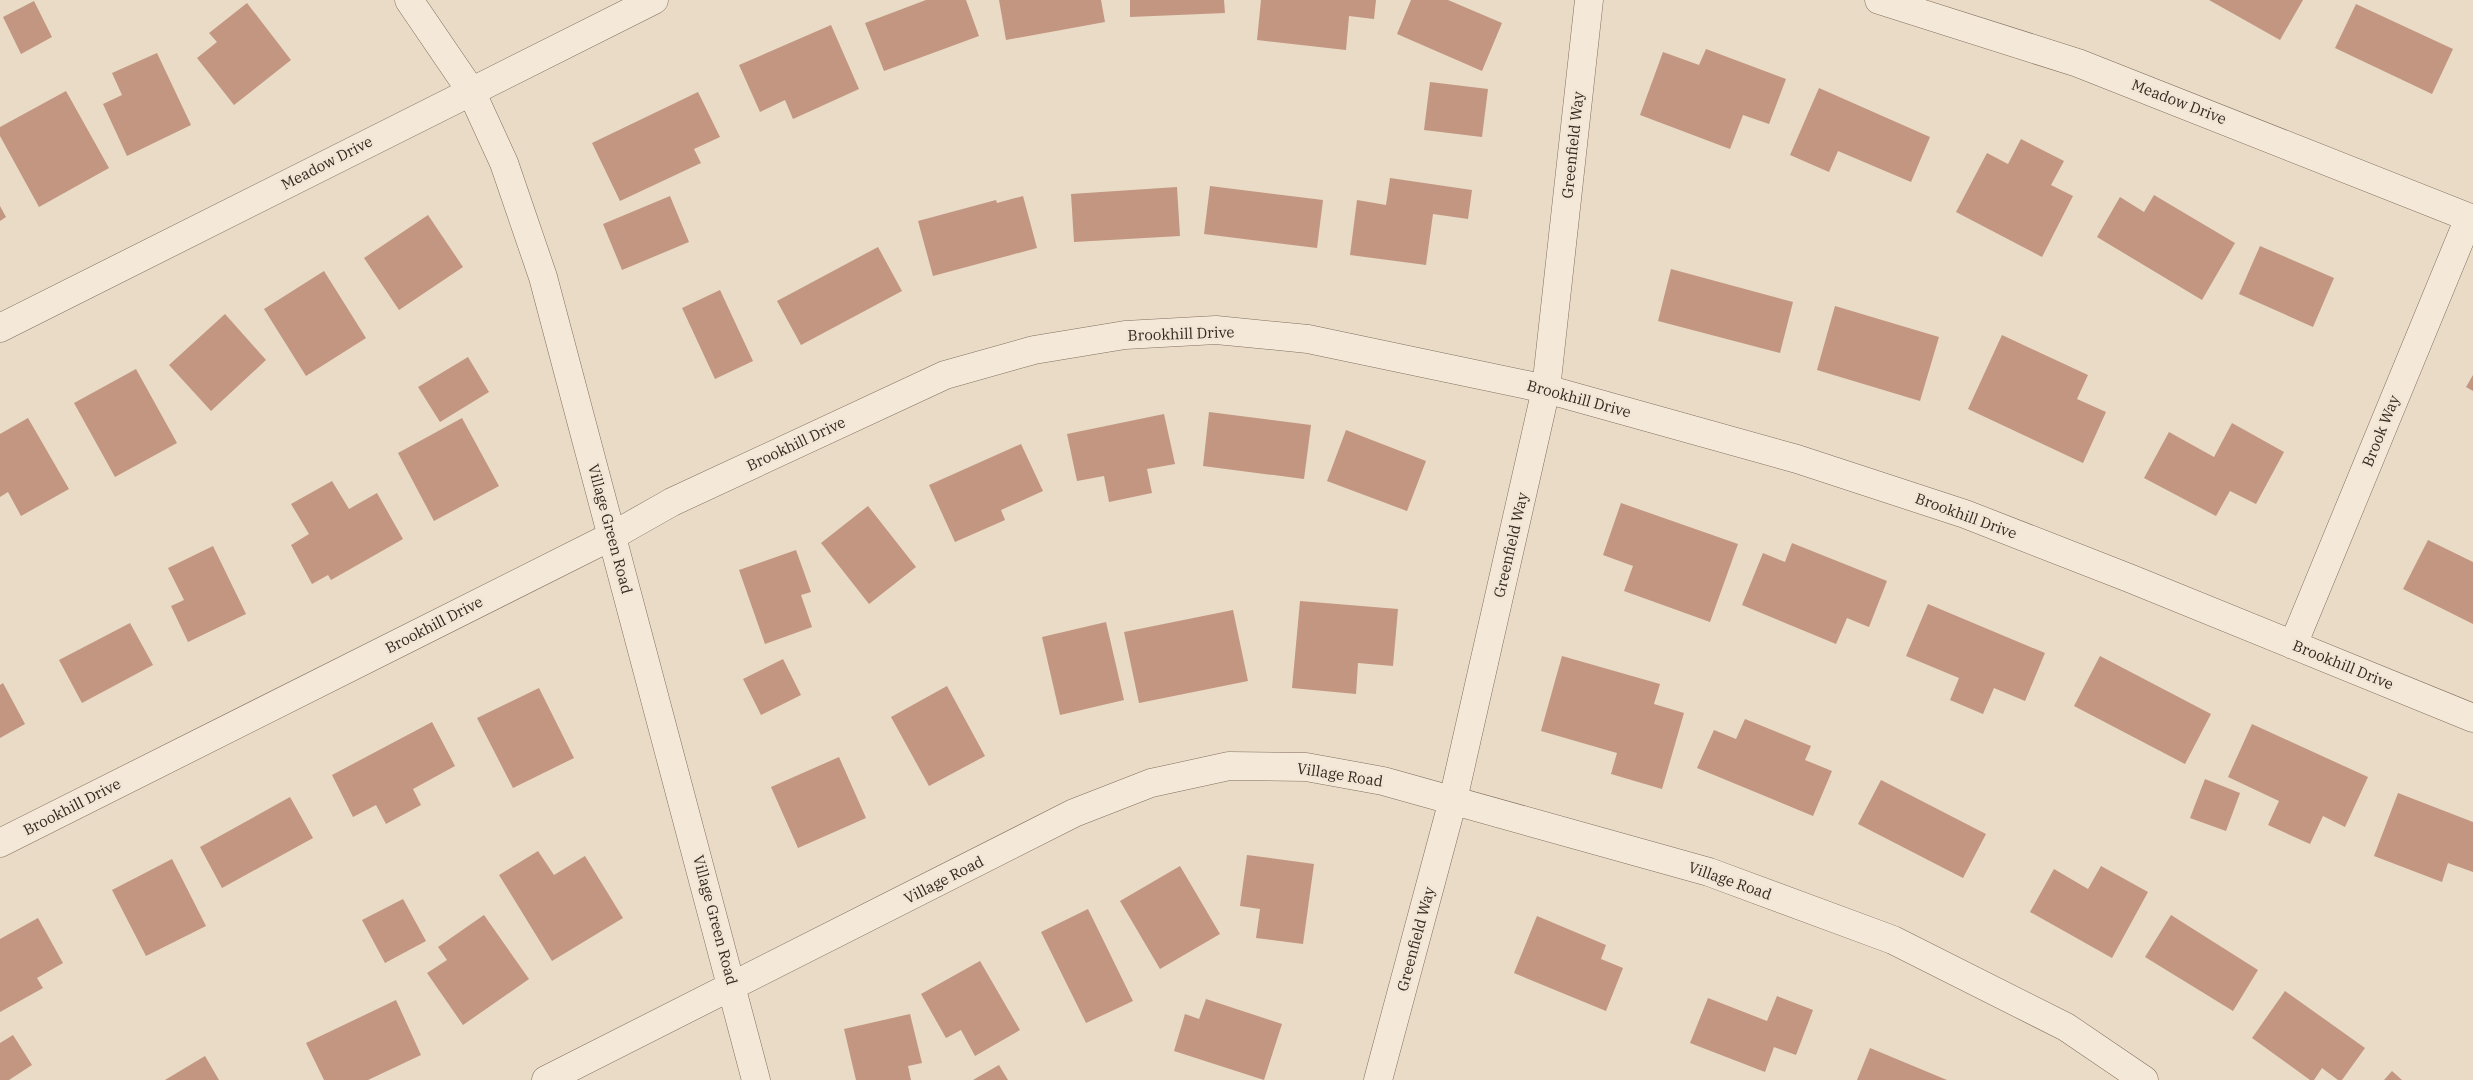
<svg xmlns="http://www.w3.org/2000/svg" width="2473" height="1080" font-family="'IBM Plex Serif',serif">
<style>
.building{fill:#c29681}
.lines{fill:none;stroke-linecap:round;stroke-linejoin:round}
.minor-casing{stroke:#826e5e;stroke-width:29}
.minor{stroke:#f4e9d8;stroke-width:28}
.labels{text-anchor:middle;stroke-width:5;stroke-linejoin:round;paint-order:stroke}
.street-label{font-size:15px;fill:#342820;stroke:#f1e6d5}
</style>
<rect width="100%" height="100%" fill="#e9dbc6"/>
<!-- building -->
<path class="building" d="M926 0H966L979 36 884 71 865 23Z
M999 0H1101L1105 22 1006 40Z
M1130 0H1224L1225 13 1130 17Z
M1261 0H1376L1374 19 1349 16 1346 50 1257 40Z
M1411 0H1448L1502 23 1482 71 1397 34Z
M2209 0H2303L2280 40Z
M34 1 52 37 21 54 3 17Z
M247 3 291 60 234 105 197 58 217 42 209 33Z
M2356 4 2453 49 2432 94 2335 48Z
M831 25 859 89 793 119 785 100 760 112 739 65Z
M1706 49 1786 79 1769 124 1743 115 1730 149 1640 115 1663 52 1699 65Z
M157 53 191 125 127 156 103 104 122 95 112 73Z
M1430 82 1488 89 1482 137 1424 130Z
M1819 88 1930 137 1911 182 1838 151 1829 172 1790 155Z
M66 91 109 168 39 207 0 136V127Z
M698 92 720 137 694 149 701 163 620 201 592 143Z
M2021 139 2064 161 2051 185 2073 196 2042 257 1956 212 1987 153 2008 164Z
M1390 178 1472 190 1468 219 1433 214 1426 265 1350 255 1357 200 1386 205Z
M1210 186 1323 200 1317 248 1204 234Z
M1177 187 1180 236 1074 242 1071 194Z
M2154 195 2235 243 2202 300 2097 237 2120 197 2144 212Z
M670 196 689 242 622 270 603 224Z
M1023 196 1037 248 933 276 918 221 996 200 997 203Z
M0 206 6 217 0 221Z
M428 215 463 267 399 310 364 258Z
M2260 246 2334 278 2313 327 2239 294Z
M878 247 902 291 801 345 777 301Z
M1671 269 1793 302 1780 353 1658 321Z
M324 271 366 338 306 376 264 309Z
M720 290 753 361 715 379 682 308Z
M1835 306 1939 337 1920 401 1817 370Z
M225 314 266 360 211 411 169 365Z
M2002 335 2088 375 2077 399 2106 412 2083 463 1968 409Z
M468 357 489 392 440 422 418 387Z
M136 369 177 443 115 477 74 403Z
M2473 375V391L2466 387Z
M1209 412 1311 425 1304 479 1203 466Z
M1164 414 1175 464 1147 469 1152 493 1109 502 1104 476 1077 481 1067 434Z
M28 418 69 489 21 516 8 492 0 497V434Z
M462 418 499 486 434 521 398 453Z
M2232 423 2284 452 2256 504 2230 491 2216 516 2144 478 2169 432 2214 457Z
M1346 430 1426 461 1407 511 1327 481Z
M1021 444 1043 491 1001 510 1005 520 955 542 929 485Z
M332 481 349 509 377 493 403 539 331 580 328 575 312 584 291 545 309 534 291 504Z
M1621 503 1738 544 1710 622 1624 591 1633 566 1603 555Z
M868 506 916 567 869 604 821 543Z
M2428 540 2473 562V624L2403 589Z
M1792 543 1887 581 1869 627 1847 618 1836 644 1742 605 1763 553 1785 562Z
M213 546 246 614 188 642 171 606 184 600 168 568Z
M796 550 811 592 801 595 812 627 765 644 739 570Z
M1300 601 1398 609 1393 666 1358 663 1356 694 1292 688Z
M1928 604 2045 653 2025 701 1994 688 1983 714 1950 700 1959 678 1906 656Z
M1233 610 1248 681 1139 703 1124 632Z
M1106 622 1124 700 1060 715 1042 637Z
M130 623 153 665 82 703 59 660Z
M1562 656 1660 684 1654 704 1684 713 1662 789 1611 774 1617 753 1541 731Z
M2100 656 2211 714 2185 764 2074 706Z
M783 659 801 695 761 715 743 679Z
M3 683 25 724 0 738V685Z
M947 686 985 756 929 786 891 717Z
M539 688 574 758 513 788 477 718Z
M1745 719 1811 746 1805 760 1832 771 1813 816 1697 768 1714 730 1736 739Z
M432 722 455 766 413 789 421 805 386 824 376 805 353 817 332 775Z
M2252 724 2368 777 2345 827 2323 816 2310 844 2268 825 2279 801 2228 777Z
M839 757 866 818 798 848 771 787Z
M2205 779 2240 793 2226 831 2190 818Z
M1881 780 1986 834 1963 878 1858 824Z
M2398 793 2473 822V872L2448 863 2442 882 2374 856Z
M290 797 313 838 222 888 200 847Z
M538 851 554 875 585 856 623 918 552 961 499 875Z
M1247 855 1314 864 1303 944 1256 938 1260 909 1240 906Z
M172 859 206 926 146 956 112 890Z
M1180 866 1220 934 1160 969 1120 901Z
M2101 866 2148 892 2112 958 2030 912 2054 869 2088 889Z
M403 899 426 941 385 963 362 920Z
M1088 909 1133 1001 1086 1023 1041 932Z
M484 915 529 979 463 1025 427 973 447 960 438 947Z
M2171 915 2258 970 2233 1011 2145 957Z
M1537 916 1606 945 1601 959 1623 968 1606 1011 1514 973Z
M38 918 63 963 37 978 43 988 0 1012V939Z
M980 961 1020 1030 975 1056 961 1030 946 1038 921 994Z
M2285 991 2365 1048 2342 1080H2338L2322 1068 2314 1080H2310L2252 1038Z
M1777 996 1813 1010 1796 1055 1774 1047 1765 1072 1690 1043 1708 998 1767 1021Z
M1206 999 1282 1024 1264 1080 1174 1051 1185 1014 1199 1019Z
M396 1000 421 1055 368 1080H324L306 1043Z
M910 1014 922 1063 908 1066 911 1080H856L844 1029Z
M13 1035 32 1065 9 1080H0V1043Z
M1870 1048 1947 1080H1857Z
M205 1056 219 1080H165Z
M999 1065 1008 1080H973Z
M2392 1071 2402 1080H2384Z"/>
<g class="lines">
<!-- minor casing -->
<g class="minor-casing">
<path id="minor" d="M409 0 471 91 504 163 543 277 756 1080
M1879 0 2078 63 2473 219
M0 328 654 0
M2293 645 2469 218
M0 843 612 536 672 502 945 375 1034 350 1125 335 1216 330 1308 339 1546 389 1797 459 1965 514 2129 578 2473 718
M546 1080 1074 813 1151 783 1229 766 1306 767 1383 781 1709 872 1893 940 2066 1027 2144 1080
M1378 1080 1453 800 1546 389 1589 0"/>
</g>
<!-- minor -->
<use href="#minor" class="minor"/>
</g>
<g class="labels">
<!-- street labels -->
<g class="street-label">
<text transform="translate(2179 102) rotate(21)" y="5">Meadow Drive</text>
<text transform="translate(1573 145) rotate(-84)" y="5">Greenfield Way</text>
<text transform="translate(327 163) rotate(-27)" y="5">Meadow Drive</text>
<text transform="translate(1181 334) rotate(-2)" y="5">Brookhill Drive</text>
<text transform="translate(1579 399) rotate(15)" y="5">Brookhill Drive</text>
<text transform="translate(2381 431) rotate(-68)" y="5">Brook Way</text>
<text transform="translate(796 444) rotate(-25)" y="5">Brookhill Drive</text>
<text transform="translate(1966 516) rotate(20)" y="5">Brookhill Drive</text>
<text transform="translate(610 529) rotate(75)" y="5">Village Green Road</text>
<text transform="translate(1511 545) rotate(-77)" y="5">Greenfield Way</text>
<text transform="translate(434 625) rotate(-27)" y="5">Brookhill Drive</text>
<text transform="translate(2343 665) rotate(22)" y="5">Brookhill Drive</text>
<text transform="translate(1340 775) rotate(9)" y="5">Village Road</text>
<text transform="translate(72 807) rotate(-27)" y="5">Brookhill Drive</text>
<text transform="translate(944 880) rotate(-27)" y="5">Village Road</text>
<text transform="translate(1730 881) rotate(19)" y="5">Village Road</text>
<text transform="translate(715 920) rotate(75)" y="5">Village Green Road</text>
<text transform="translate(1416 939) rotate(-75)" y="5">Greenfield Way</text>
</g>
</g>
</svg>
